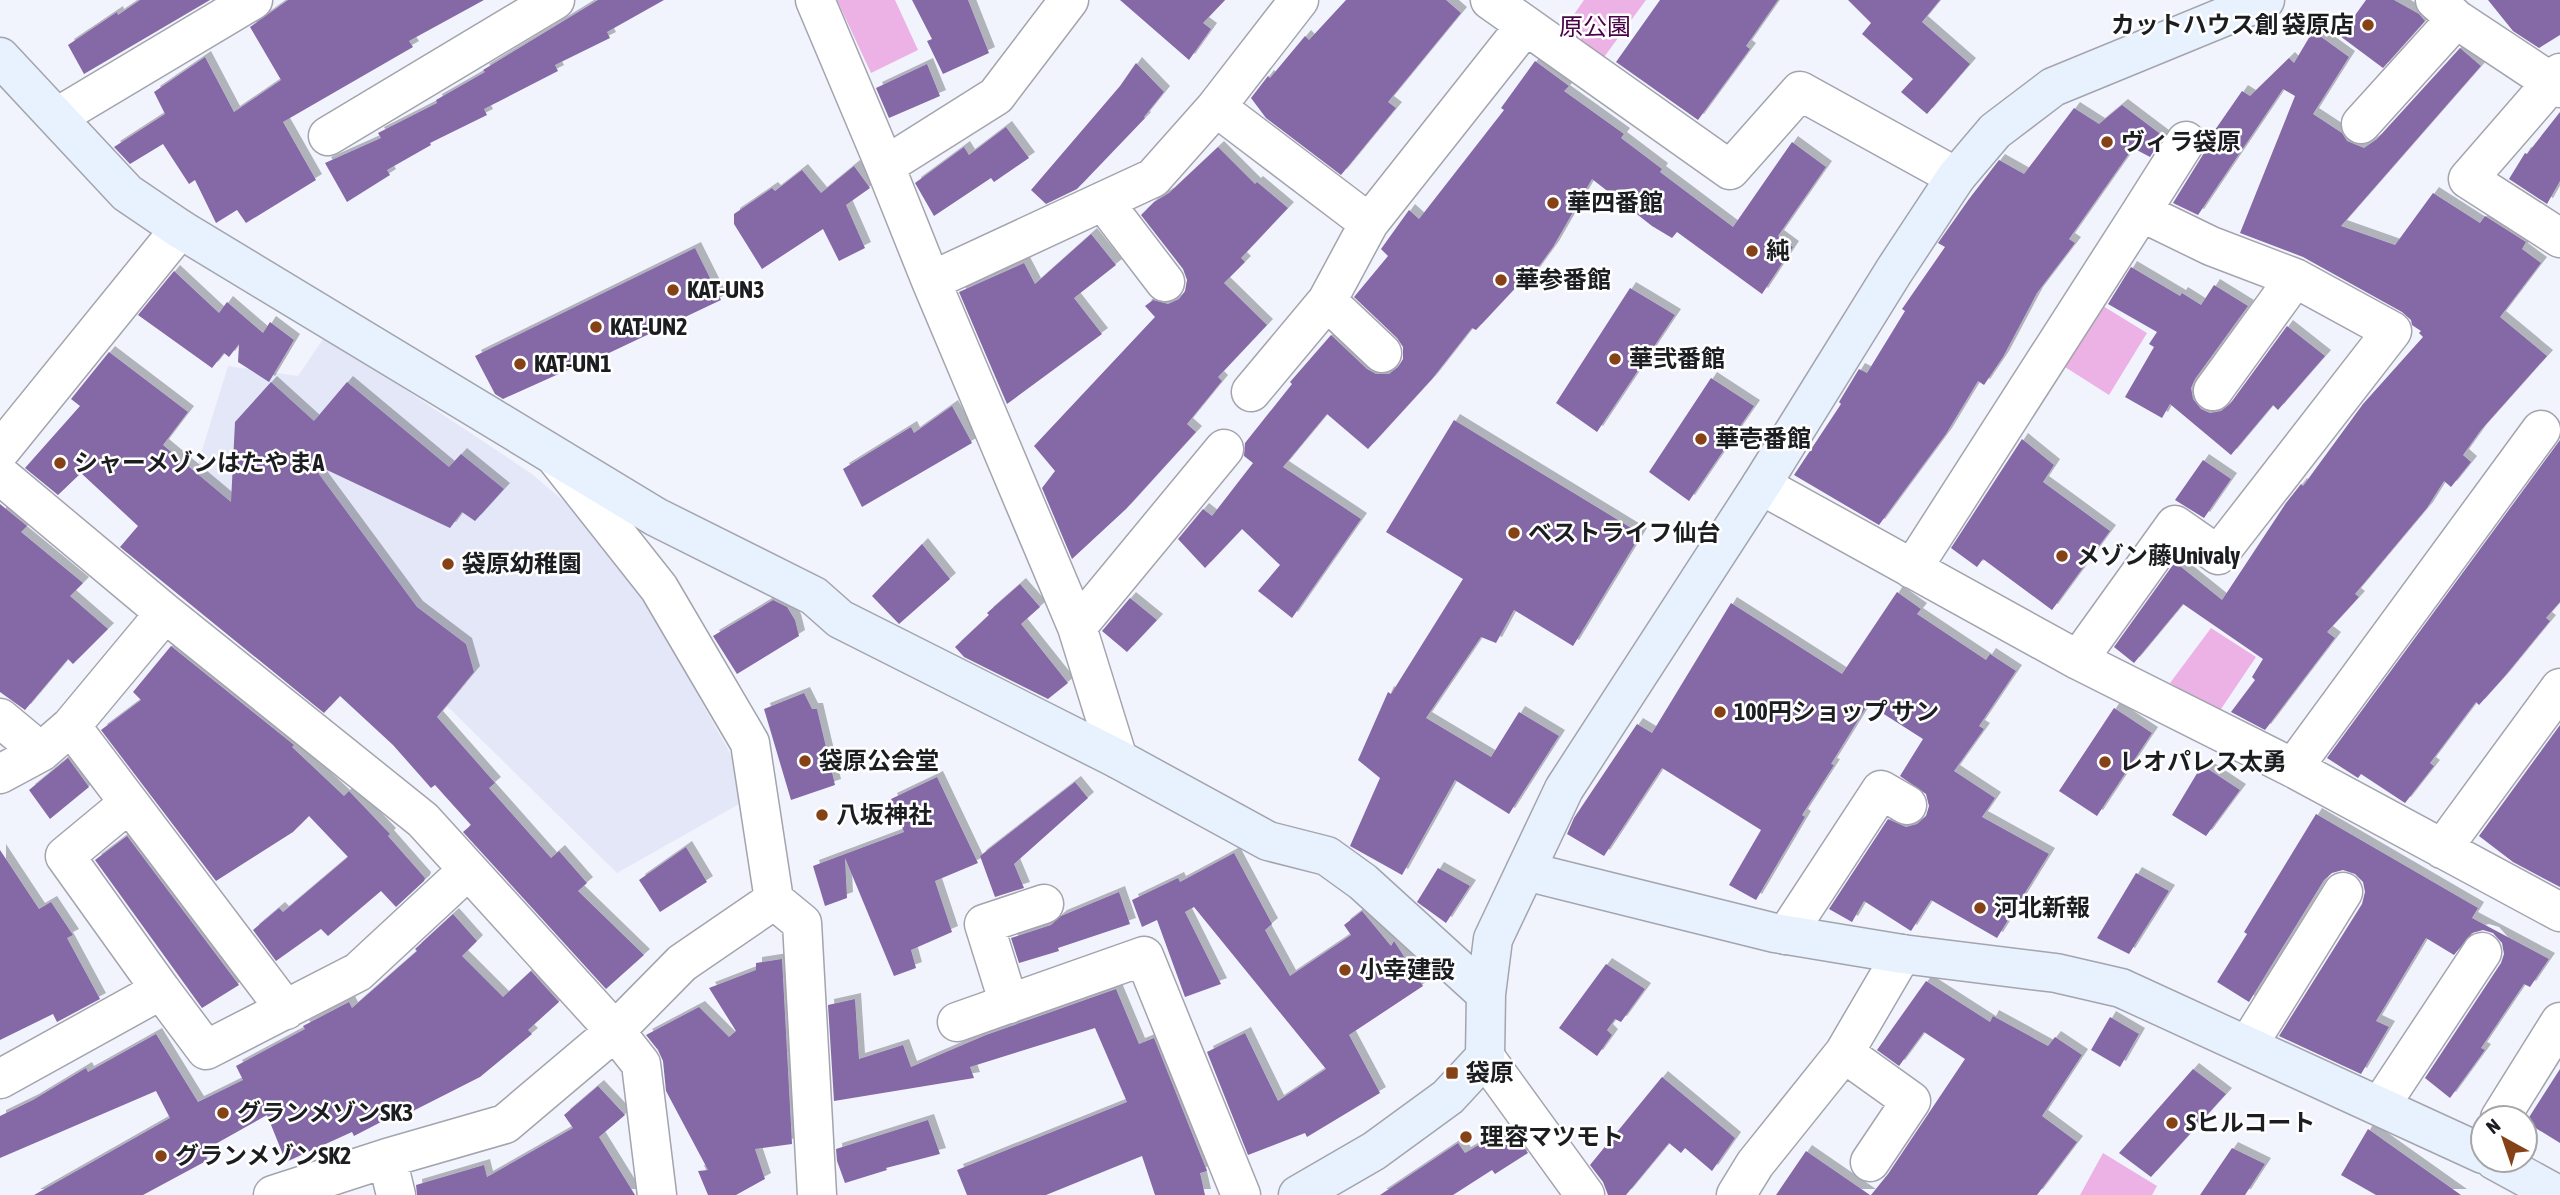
<svg xmlns="http://www.w3.org/2000/svg" width="2560" height="1195" font-family="'Asap Condensed','Noto Sans JP',sans-serif">
<style>
.built{fill:#e4e7f8}
.green{fill:#ecb2e6}
.building{fill:#8469a6;filter:url(#shadow)}
.lines{fill:none;stroke-linecap:round;stroke-linejoin:round}
.street-casing{stroke:#a3a4ad;stroke-width:41}
.secondary-casing{stroke:#a3a4ad;stroke-width:41}
.street{stroke:#fff;stroke-width:38}
.secondary{stroke:#e8f2fe;stroke-width:38}
.poi-dot{fill:#864217;stroke:#fff;stroke-width:2.5}
.labels{text-anchor:middle;stroke-width:5;stroke-linejoin:round;paint-order:stroke}
.poi-label{font-size:24px;font-weight:bold;fill:#1c1d20;stroke:#fff;text-anchor:start}
.park-label{font-size:24px;fill:#480246;stroke:#fff}
</style>
<defs>
<filter id="shadow"><feDropShadow dx="6" dy="-6" stdDeviation="0" flood-color="#0004"/></filter>
</defs>
<rect width="100%" height="100%" fill="#f2f4fd"/>
<!-- built -->
<path class="built" d="M325 336 532 474 586 520 649 608 739 769 741 803 617 873 450 709 190 489 228 366 298 376Z"/>
<!-- green -->
<path class="green" d="M837 0H895L918 50 871 73Z
M1584 0H1646L1599 64 1561 33Z
M2103 306 2147 333 2109 395 2065 367Z
M2211 628 2256 657 2219 712 2170 683Z
M2103 1153 2157 1186 2152 1195H2080Z"/>
<!-- building -->
<path class="building" d="M140 0H210L84 74 68 45 117 12 118 15Z
M288 0H484L409 41 413 47 283 122 316 180 246 223 237 210 216 223 195 180 189 184 163 144 130 164 114 147 165 114 154 92 205 57 234 112 281 80 250 27Z
M598 0H664L607 32 610 38 555 65 558 71 484 109 487 115 430 143 431 145 387 170 390 175 347 202 325 163 381 138 378 133 437 103 436 100 485 72 483 70Z
M912 0H968L989 53 943 74 927 41 932 39Z
M1120 0H1225L1203 23 1211 29 1189 60Z
M1346 0H1446L1461 13 1388 102 1396 108 1341 175 1266 118 1251 98 1268 76 1270 78 1305 36 1309 40Z
M1660 0H1778L1746 46 1750 49 1698 120 1616 62Z
M1848 0H1940L1922 22 1970 64 1927 114 1901 92 1913 79 1862 34 1871 23Z
M2366 0H2394L2419 14 2425 21 2383 68 2340 36Z
M2488 0H2560V35L2539 48 2513 31Z
M2313 31 2349 57 2313 114 2342 133 2347 141 2364 148 2377 139 2460 48 2481 66 2341 226 2395 245 2433 193 2480 223 2485 216 2526 242 2522 249 2541 263 2500 317 2547 356 2481 430 2463 455 2471 462 2451 487 2444 481 2427 508 2355 594 2359 597 2327 632 2335 638 2265 730 2231 712 2255 680 2252 677 2263 659 2183 604 2134 663 2114 647 2175 562 2222 600 2286 503 2301 484 2303 486 2363 404 2423 337 2419 333 2421 331 2412 325 2411 320 2402 312 2303 257 2240 233 2295 96 2283 89 2198 215 2173 203 2204 153 2208 140 2242 91 2250 96 2289 58 2294 63Z
M1535 61 1569 86 1564 91 1624 134 1621 138 1662 169 1660 172 1733 227 1792 142 1826 167 1778 236 1793 247 1762 294 1677 232 1672 238 1652 226 1592 179 1553 247 1524 287 1519 284 1476 330 1472 328 1432 379 1368 449 1327 414 1283 467 1361 519 1292 618 1258 591 1280 565 1242 529 1205 568 1178 539 1203 509 1212 516 1253 463 1244 456 1245 443 1292 384 1290 382 1331 335 1367 369 1376 374H1389L1398 367 1403 359V347L1397 338 1354 297 1388 256 1381 249 1409 210 1419 219 1504 110 1501 108Z
M1136 63 1164 92 1144 117 1145 118 1077 189 1046 204 1031 190 1120 86Z
M927 64 940 96 889 118 876 88Z
M2122 105 2163 136 2150 157 2133 148 2069 239 2075 243 2037 293 2003 357 1984 385 1978 381 1946 434 1879 525 1794 475 1841 404 1839 402 1859 369 1867 373 1905 311 1902 309 1945 247 1938 243 1969 199 1999 160 2024 174 2074 108 2099 124Z
M2560 112V181L2547 204 2509 179 2525 153 2527 154Z
M1006 127 1029 158 994 182 991 178 934 216 915 183 964 147 969 155Z
M1218 147 1255 184 1257 182 1288 208 1241 258 1245 262 1224 283 1267 325 1218 377 1222 381 1187 424 1196 432 1126 509 1072 559 1042 488 1055 471 1034 446 1155 317 1145 306 1153 300 1168 304 1179 299 1185 291 1187 280 1183 269 1141 215 1154 202 1169 193Z
M854 166 870 188 846 205 865 248 839 261 823 229 762 269 734 224V214L772 188 775 191 802 170 821 193Z
M1091 234 1116 265 1074 298 1102 334 1007 404 959 292 1024 263 1035 284Z
M695 248 721 300 573 370 572 368 503 399 495 394 475 356Z
M2131 267 2180 296 2182 293 2201 305 2214 285 2248 306 2195 379 2191 388 2193 399 2201 409 2210 413 2221 411 2230 404 2287 326 2325 356 2278 410 2273 405 2231 455 2170 404 2162 418 2125 397 2154 347 2149 344 2157 332 2108 304Z
M174 271 219 313 227 302 263 333 270 322 294 340 269 382 238 362 239 344 229 357 224 353 212 368 138 315Z
M1630 288 1675 315 1597 432 1556 403Z
M109 352 188 412 163 445 231 502 235 422 271 382 314 421 347 382 449 467 461 454 504 489 475 521 462 512 450 528 310 462 417 607 466 644 474 672 437 717 495 783 489 788 551 858 559 851 587 883 578 891 644 955 606 989 463 832 471 825 435 785 431 788 393 745 340 696 324 713 120 547 138 526 81 473 58 495 25 468 80 406 71 399Z
M1711 378 1754 406 1689 501 1649 472Z
M952 406 972 443 862 507 843 469 911 427 914 433Z
M1454 420 1641 534 1573 646 1514 610 1496 643 1481 637 1426 718 1491 757 1519 712 1559 736 1509 814 1455 780 1402 875 1350 846 1380 778 1358 760 1388 692 1391 694 1463 579 1386 532Z
M2022 439 2054 465 2043 482 2110 531 2052 610 1983 559 1977 567 1951 548Z
M2560 440V602L2546 618 2550 621 2505 676 2479 705 2476 702 2430 763 2434 766 2405 803 2361 774 2358 778 2327 758Z
M2203 460 2231 479 2204 518 2175 500Z
M0 504 27 526 21 532 83 583 70 596 108 629 73 664 68 659 25 710 0 692Z
M922 544 950 579 899 624 872 596Z
M1020 584 1040 607 1021 624 1068 683 1048 699 964 657 955 647 989 615 987 613Z
M1897 592 1921 609 1917 614 1986 660 1990 654 2016 671 1979 726 1984 729 1954 771 1995 798 1982 817 2049 854 1997 938 1931 900 1911 931 1864 901 1852 922 1829 909 1888 819 1906 827 1917 824 1926 816 1929 806 1926 794 1900 776 1923 739 1868 704 1831 764 1834 765 1802 815 1805 817 1756 900 1729 885 1761 830 1662 768 1604 856 1567 834 1574 818 1637 724 1652 733 1731 603 1842 674Z
M1130 598 1157 620 1127 652 1102 631Z
M773 600 787 607 795 620 799 636 737 674 713 636Z
M171 646 294 745 292 747 344 796 349 791 390 834 388 836 425 878 424 881 396 907 381 891 328 936 321 929 276 961 253 930 279 908 283 912 348 857 309 816 293 832 216 881 101 730 141 700 133 692Z
M804 693 812 709H817L835 785 791 800 764 709Z
M2114 708 2152 733 2097 816 2059 791Z
M2560 725V887L2513 862 2479 836Z
M68 758 89 787 50 819 29 790Z
M2202 765 2240 790 2206 836 2172 815Z
M937 777 978 863 935 881 952 932 911 950 916 968 894 976 845 858 847 898 825 906 813 866 904 832 891 799Z
M1075 782 1088 798 1014 864 1024 888 995 897 980 856Z
M2316 814 2478 908 2472 918 2549 959 2530 987 2524 984 2481 1048 2485 1050 2450 1098 2425 1078 2501 963 2504 954 2502 943 2493 933 2483 930 2472 933 2454 955 2426 938 2376 1021 2389 1027 2361 1074 2279 1036 2362 904 2365 892 2363 882 2355 874 2343 870 2332 873 2324 880 2249 1002 2217 982 2247 934 2244 932Z
M127 836 239 985 202 1008 95 860Z
M686 847 707 882 660 912 639 880Z
M0 850 39 909 51 902 73 935 67 938 100 999 57 1022 53 1014 0 1040Z
M1234 853 1272 924 1265 930 1290 976 1351 935 1344 925 1362 911 1391 946 1394 941 1423 986 1349 1035 1380 1093 1307 1137 1305 1133 1248 1155 1207 1052 1245 1033 1278 1101 1326 1069 1194 907 1185 912 1221 984 1185 997 1157 920 1142 927 1132 900 1178 878 1180 882Z
M1438 868 1470 886 1446 923 1417 902Z
M2136 873 2169 891 2129 954 2097 938Z
M1119 892 1130 924 1058 948 1059 951 1019 963 1011 938 1051 925 1061 916Z
M453 914 477 941 462 956 503 997 531 971 559 1002 528 1030 532 1034 480 1077 409 1113 408 1108 354 1136 352 1132 286 1162 267 1115 203 1151 208 1160 143 1195H34L170 1118 156 1091 0 1158V1116L33 1100 86 1068 88 1072 156 1034 198 1102 243 1080 236 1066 305 1029 303 1026 349 1002 352 1008 417 951 415 949Z
M782 959 792 1144 755 1149 765 1179 736 1195H708L698 1171 708 1170 666 1091 663 1061 658 1050 646 1035 699 1007 729 1037 736 1031 709 988 756 970V963Z
M1606 964 1645 989 1621 1022 1615 1019 1607 1030 1612 1035 1597 1056 1559 1028Z
M1926 981 1990 1022 1993 1016 2048 1046 2055 1037 2082 1055 2042 1116 2077 1142 2037 1195H1871L1888 1174 1965 1059 1924 1032 1899 1066 1877 1050Z
M1116 989 1139 1044 1154 1038 1207 1171 1200 1173 1205 1195H1155L1142 1156 1046 1195H967L957 1170 1127 1102 1095 1028 970 1067 974 1078 834 1101 828 1005 855 999 859 1059 903 1045 911 1067 986 1035Z
M2110 1017 2139 1034 2120 1067 2091 1050Z
M2193 1069 2226 1094 2151 1177 2119 1153Z
M2560 1069V1143L2526 1122Z
M1662 1077 1735 1138 1712 1171 1685 1148 1681 1153 1669 1143 1626 1195H1608L1603 1182 1590 1165Z
M598 1086 625 1115 599 1137 635 1195H417L416 1185 484 1165 487 1177 573 1128 564 1115Z
M928 1120 940 1154 886 1168 887 1170 845 1183 837 1161 836 1149Z
M1509 1127 1528 1153 1495 1174 1492 1170 1453 1195H1380L1458 1143 1465 1153Z
M2368 1129 2461 1195H2376L2341 1175Z
M2232 1148 2265 1164 2245 1195H2200Z
M1806 1151 1870 1195H1776Z"/>
<g class="lines">
<!-- street casing -->
<g class="street-casing">
<path id="street" d="M815 0 885 166 931 281 1077 627 1118 759
M1490 0 1730 170 1800 91 1956 177
M2435 0 2456 19 2560 88
M2560 73 2468 179 2560 238
M1216 107 1369 223 1525 26
M57 117 253 0
M2361 124 2456 19
M328 136 555 0
M885 166 996 96 1069 0
M1103 201 1165 282
M2141 212 2186 141
M931 281 1153 178 1216 107 1299 0
M1327 301 1382 353
M2213 391 2295 278
M1251 392 1327 301 1369 223
M0 451 180 229
M0 475 165 613 71 726 41 752 0 774
M1761 485 2078 660 2293 768 2560 912
M1912 569 2141 212 2211 246 2295 278 2392 331 2218 555 2175 525 2078 660
M165 613 423 820 615 1031 641 1064 657 1195
M1077 627 1224 449
M0 718 41 752
M71 726 286 1010
M2293 768 2541 430
M129 803 65 856 161 990
M2442 849 2560 688
M774 900 802 923 817 1195
M1786 935 1881 790 1907 805
M1009 1004 984 924 1044 904
M957 1022 1144 956 1241 1195
M2248 1045 2343 892
M1844 1053 1911 1101 1870 1162
M1485 1057 1585 1195
M0 1079 161 990 206 1050 358 972 467 871
M2380 1106 2482 952
M2500 1118 2560 1022
M387 1158 396 1195
M273 1195 387 1158 505 1124 615 1031 682 963 774 900 750 743 659 588 557 459
M1736 1195 1755 1164 1844 1053 1902 954"/>
</g>
<!-- secondary casing -->
<g class="secondary-casing">
<path id="secondary" d="M0 57 127 193 180 229 656 517 814 596 840 619 1118 759 1268 841 1327 856 1363 882 1486 994
M1525 871 1775 933 1902 954 2056 973 2121 988 2483 1154
M2494 1160 2558 1195
M1298 1195 1374 1151 1448 1097 1485 1057 1486 994 1493 939 1564 789 1761 485 1894 271 1956 177 1995 131 2053 87 2265 0"/>
</g>
<!-- street -->
<use href="#street" class="street"/>
<!-- secondary -->
<use href="#secondary" class="secondary"/>
</g>
<!-- markers -->
<g class="poi-dot">
<circle cx="2368" cy="25" r="7"/>
<circle cx="2107" cy="142" r="7"/>
<circle cx="1553" cy="203" r="7"/>
<circle cx="1752" cy="251" r="7"/>
<circle cx="1501" cy="280" r="7"/>
<circle cx="673" cy="290" r="7"/>
<circle cx="596" cy="327" r="7"/>
<circle cx="1615" cy="359" r="7"/>
<circle cx="520" cy="364" r="7"/>
<circle cx="1701" cy="439" r="7"/>
<circle cx="60" cy="463" r="7"/>
<circle cx="1514" cy="533" r="7"/>
<circle cx="2062" cy="556" r="7"/>
<circle cx="448" cy="564" r="7"/>
<circle cx="1720" cy="712" r="7"/>
<circle cx="805" cy="761" r="7"/>
<circle cx="2105" cy="762" r="7"/>
<circle cx="822" cy="815" r="7"/>
<circle cx="1980" cy="908" r="7"/>
<circle cx="1345" cy="970" r="7"/>
<rect x="1445" y="1066" width="14" height="14" rx="3.5"/>
<circle cx="223" cy="1113" r="7"/>
<circle cx="2172" cy="1123" r="7"/>
<circle cx="1466" cy="1137" r="7"/>
<circle cx="161" cy="1156" r="7"/>
</g>
<g class="labels">
<!-- poi labels -->
<g class="poi-label">
<text x="2354" y="33" text-anchor="end">カットハウス創 袋原店</text>
<text x="2121" y="150">ヴィラ袋原</text>
<text x="1567" y="211">華四番館</text>
<text x="1766" y="259">純</text>
<text x="1515" y="288">華参番館</text>
<text x="687" y="298">KAT-UN3</text>
<text x="610" y="335">KAT-UN2</text>
<text x="1629" y="367">華弐番館</text>
<text x="534" y="372">KAT-UN1</text>
<text x="1715" y="447">華壱番館</text>
<text x="74" y="471">シャーメゾンはたやまA</text>
<text x="1528" y="541">ベストライフ仙台</text>
<text x="2076" y="564">メゾン藤Univaly</text>
<text x="462" y="572">袋原幼稚園</text>
<text x="1734" y="720">100円ショップ サン</text>
<text x="819" y="769">袋原公会堂</text>
<text x="2119" y="770">レオパレス太勇</text>
<text x="836" y="823">八坂神社</text>
<text x="1994" y="916">河北新報</text>
<text x="1359" y="978">小幸建設</text>
<text x="1466" y="1081">袋原</text>
<text x="237" y="1121">グランメゾンSK3</text>
<text x="2186" y="1131">Sヒルコート</text>
<text x="1480" y="1145">理容マツモト</text>
<text x="175" y="1164">グランメゾンSK2</text>
</g>
<!-- park labels -->
<g class="park-label">
<text x="1595" y="35">原公園</text>
</g>
</g>
<!-- north arrow -->
<g transform="translate(2504 1139) rotate(320)"><circle r="33" fill="#ffffff" stroke="#a4a5a6" stroke-width="2"/>
<path d="M0-5L12 26L0 18L-12 26Z" fill="#864217"/>
<text y="-10" font-size="19" font-weight="bold" text-anchor="middle" fill="#1c1d20">N</text>
</g>
</svg>
